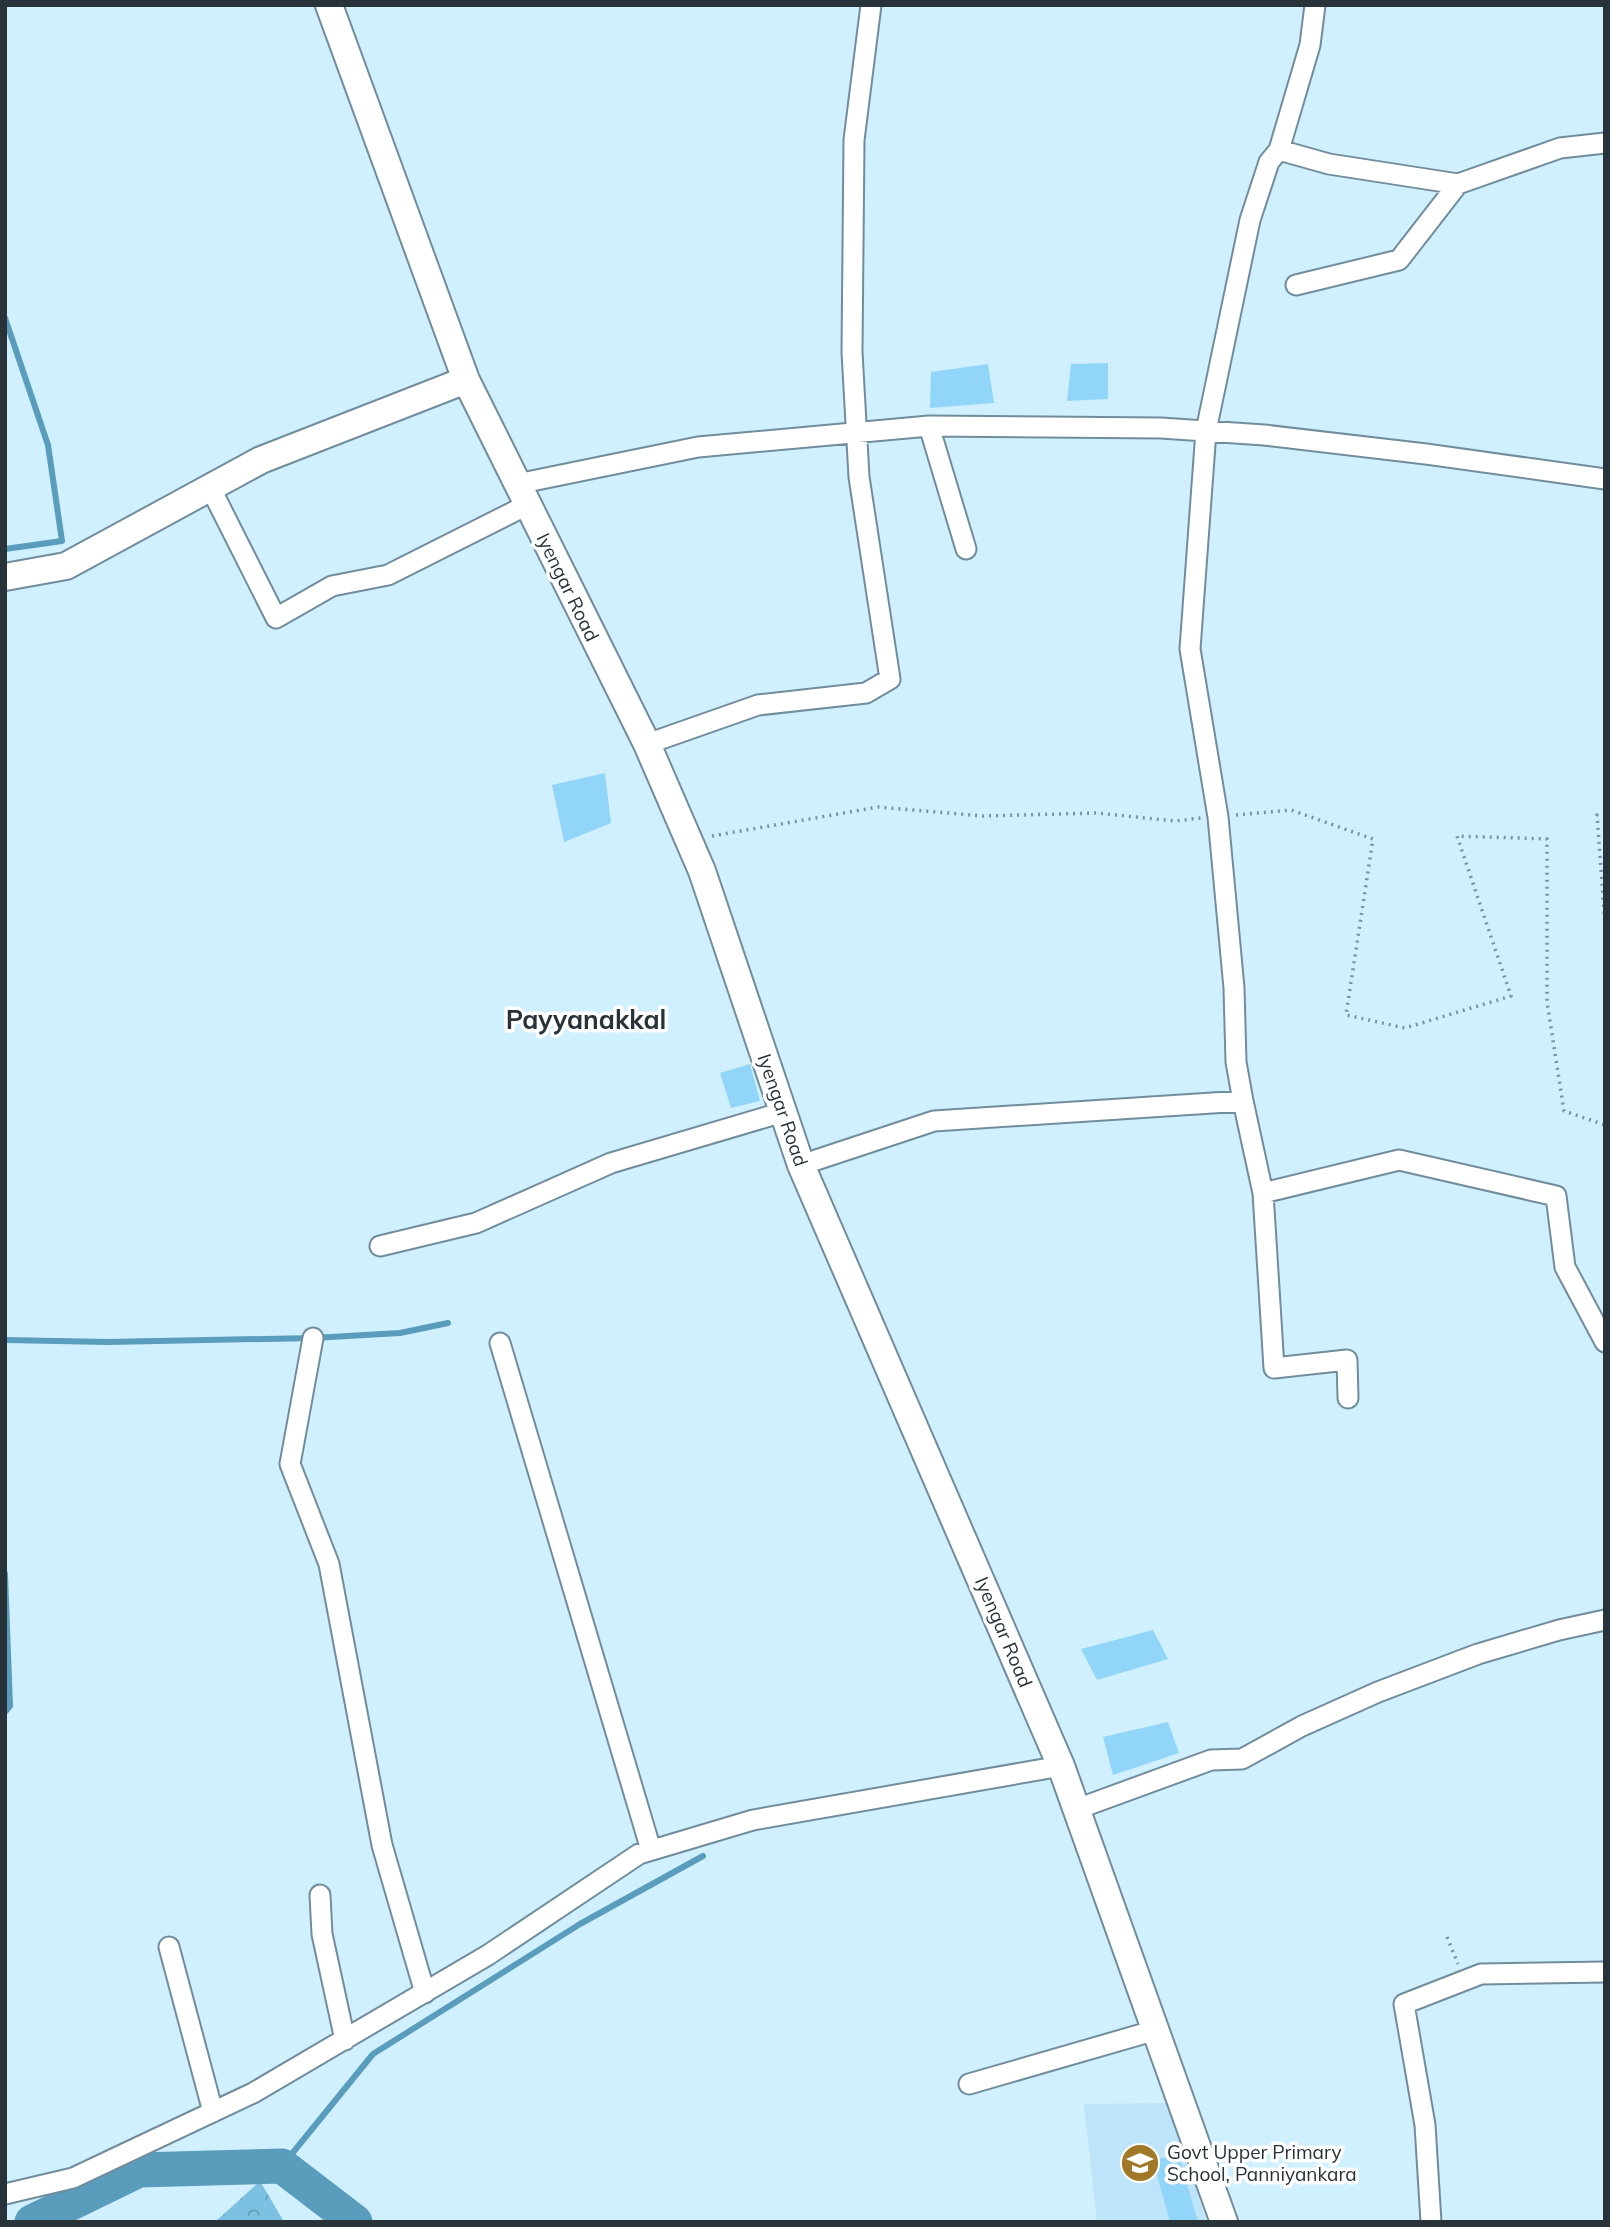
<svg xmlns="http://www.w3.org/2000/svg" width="1610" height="2227" font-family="Mulish,sans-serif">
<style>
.built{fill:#bde4f8}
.forest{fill:url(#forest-crowns)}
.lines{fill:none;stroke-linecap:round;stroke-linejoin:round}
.stream{stroke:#599cbc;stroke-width:6}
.river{stroke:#599cbc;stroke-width:35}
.building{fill:#91d6f8}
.street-casing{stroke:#718d9c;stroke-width:23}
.secondary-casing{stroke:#718d9c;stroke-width:30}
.path{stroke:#7c929d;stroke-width:3.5;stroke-dasharray:2 5;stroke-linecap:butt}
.street{stroke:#fff;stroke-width:19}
.secondary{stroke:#fff;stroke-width:26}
.labels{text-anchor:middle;stroke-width:7;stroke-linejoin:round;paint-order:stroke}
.street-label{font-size:19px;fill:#273339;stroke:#fff}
.poi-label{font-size:19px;fill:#273339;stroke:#fff;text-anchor:start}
.district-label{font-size:26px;font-weight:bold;fill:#273339;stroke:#fff}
</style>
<defs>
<pattern id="forest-crowns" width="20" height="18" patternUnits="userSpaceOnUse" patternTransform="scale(1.75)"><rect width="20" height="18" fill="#7cc0e2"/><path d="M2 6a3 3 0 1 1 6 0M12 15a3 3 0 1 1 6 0" fill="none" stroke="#669db8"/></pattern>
</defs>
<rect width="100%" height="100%" fill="#d0efff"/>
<!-- built -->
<path class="built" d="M1173 2103 1206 2222H1097L1084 2104Z"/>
<!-- forest -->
<path class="forest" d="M260 2181 284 2222H215Z"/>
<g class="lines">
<!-- stream -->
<path class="stream" d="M5 318 48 445 62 541 5 549
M5 1340 108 1342 313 1338 400 1333 448 1323
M5 1574 10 1706 5 1712
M282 2166 373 2054 580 1924 703 1856"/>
<!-- river -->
<path class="river" d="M32 2222 139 2170 282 2166 355 2222"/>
</g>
<!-- building -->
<path class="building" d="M1108 363V399L1067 401 1071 364Z
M988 364 994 403 930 408 931 372Z
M605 773 611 823 564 842 552 785Z
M750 1064 760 1101 731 1108 720 1073Z
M1153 1630 1168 1659 1097 1680 1081 1649Z
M1168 1722 1179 1753 1113 1775 1103 1737Z
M1178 2153 1198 2222H1170L1153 2161Z"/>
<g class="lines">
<!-- street casing -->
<g class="street-casing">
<path id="street" d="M1279 150 1329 164 1458 184
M1296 285 1399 260 1458 184 1560 148 1605 143
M929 426 966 549
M517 484 698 447 929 426 1161 428 1264 435 1426 454 1605 479
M211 489 276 618 332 586 388 575 527 505
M647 744 758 705 866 693 890 679 859 477 852 352 854 140 871 5
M1243 1101 1236 1062 1234 988 1218 817 1190 649 1206 431 1250 220 1269 162 1279 150 1310 45 1315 5
M801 1165 934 1121 1243 1101 1263 1193 1399 1160 1556 1196 1565 1267 1605 1342
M1263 1193 1274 1368 1347 1360 1348 1398
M380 1246 476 1223 611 1163 783 1112
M313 1338 290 1464 329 1564 382 1845 425 1993
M500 1343 651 1850
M1077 1809 1211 1760 1242 1759 1302 1726 1378 1692 1478 1654 1559 1630 1605 1620
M320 1895 322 1934 345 2040
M169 1947 213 2112
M969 2084 1156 2030
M5 2194 73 2178 253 2093 488 1955 639 1854 753 1820 1061 1766
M1431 2222 1425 2125 1404 2004 1481 1974 1605 1972"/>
</g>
<!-- secondary casing -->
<g class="secondary-casing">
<path id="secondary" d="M329 5 466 380 647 744 702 871 801 1165 1061 1766 1224 2222
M5 577 66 566 261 460 466 380"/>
</g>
<!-- path -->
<path class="path" d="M1236 815 1291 810 1373 839 1346 1015 1405 1028 1511 996 1457 836 1547 839V1002L1564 1111 1605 1125
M1605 816 1597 815 1605 923
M712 836 878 807 983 816 1097 813 1175 821 1201 818
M1447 1937 1458 1964"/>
<!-- street -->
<use href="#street" class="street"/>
<!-- secondary -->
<use href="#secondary" class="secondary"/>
</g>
<!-- icons -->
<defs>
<g id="school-disc" transform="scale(2.0125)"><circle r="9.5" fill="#a17827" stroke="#fff"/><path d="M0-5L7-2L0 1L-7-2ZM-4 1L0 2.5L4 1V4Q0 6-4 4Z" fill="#fff"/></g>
</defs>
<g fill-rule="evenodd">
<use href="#school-disc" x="1140" y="2163"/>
</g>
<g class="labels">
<!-- street labels -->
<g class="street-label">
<text transform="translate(568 587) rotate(64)" y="7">Iyengar Road</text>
<text transform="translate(783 1110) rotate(71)" y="7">Iyengar Road</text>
<text transform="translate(1004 1632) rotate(67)" y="7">Iyengar Road</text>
</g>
<!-- poi labels -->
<g class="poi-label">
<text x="1167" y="2159">Govt Upper Primary<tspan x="1167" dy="22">School, Panniyankara</tspan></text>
</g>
<!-- district labels -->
<g class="district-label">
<text x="586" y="1029">Payyanakkal</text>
</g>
</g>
<!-- border -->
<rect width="1610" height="2227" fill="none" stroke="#273339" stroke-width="14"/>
</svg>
